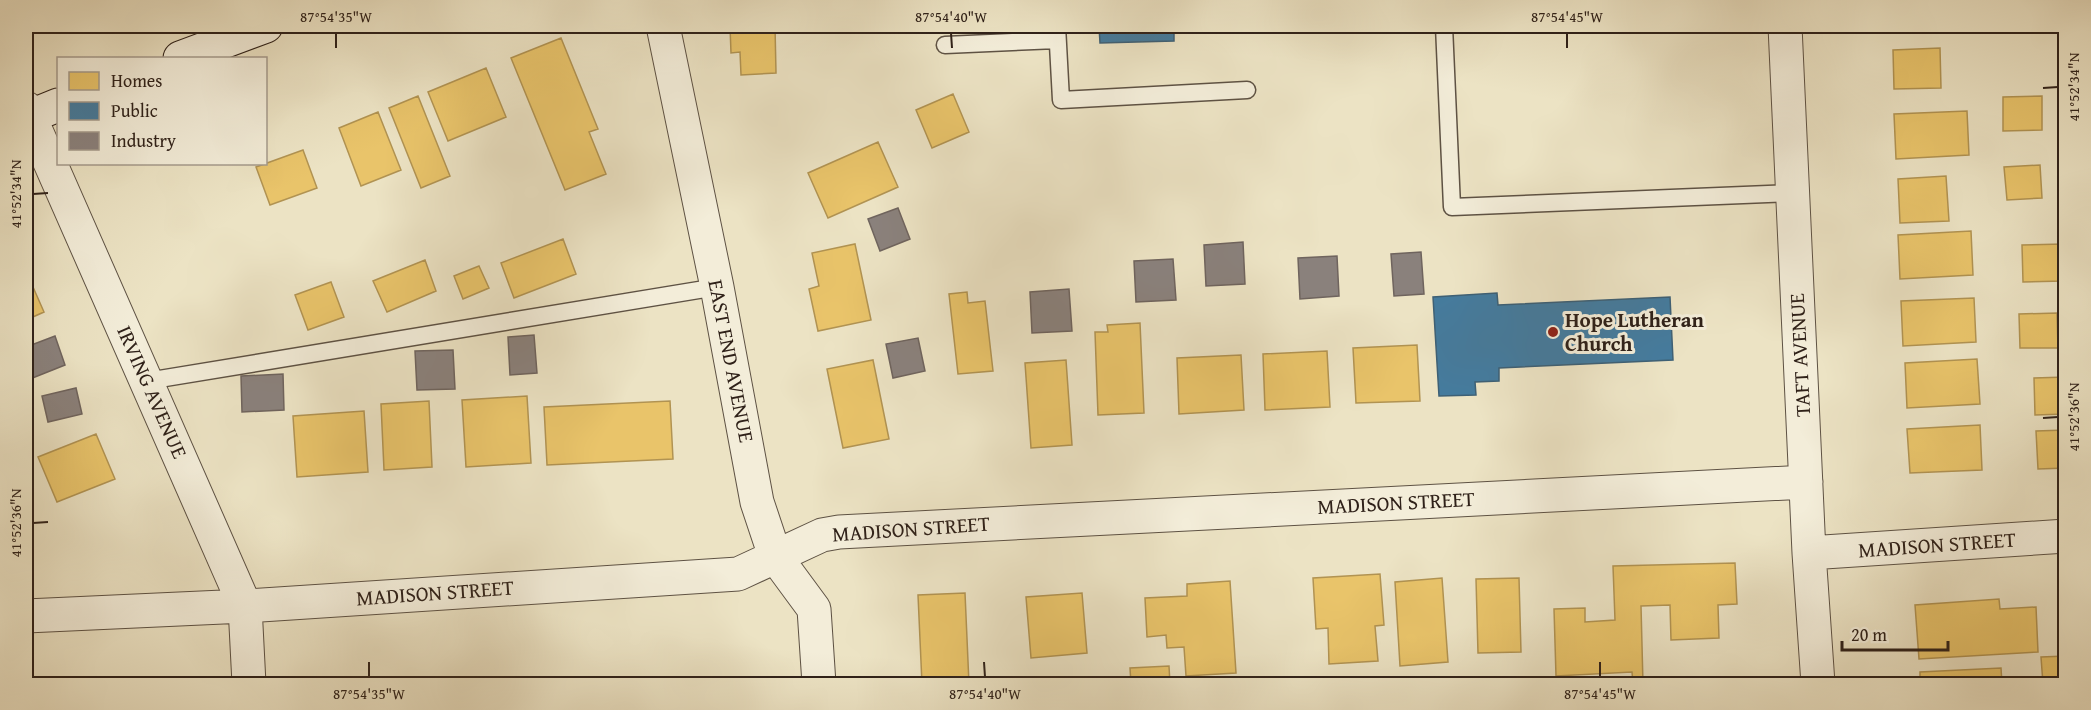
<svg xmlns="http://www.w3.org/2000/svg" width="2091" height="710" font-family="'Gentium Book Plus',serif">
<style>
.homes{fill:#e9c46a;stroke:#b19352;stroke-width:1.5}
.public{fill:#457b9d;stroke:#3e6075;stroke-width:1.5}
.industry{fill:#8a817c;stroke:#6f645e;stroke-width:1.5}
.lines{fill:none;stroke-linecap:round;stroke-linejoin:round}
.lane-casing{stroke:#5e5244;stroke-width:19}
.street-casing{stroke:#5e5244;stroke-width:35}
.secondary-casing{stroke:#2f2119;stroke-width:35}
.lane{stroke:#f3edd9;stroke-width:16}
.street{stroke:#f3edd9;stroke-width:33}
.secondary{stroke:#f3edd9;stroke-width:33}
.ticks{fill:none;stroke:#2f2119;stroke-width:2}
.poi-dot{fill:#8f2418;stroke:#f3edd9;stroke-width:2}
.labels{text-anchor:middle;stroke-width:6;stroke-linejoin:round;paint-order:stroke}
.poi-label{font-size:21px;font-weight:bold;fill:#2f2119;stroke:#f3edd9;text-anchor:start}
.street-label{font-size:21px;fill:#2f2119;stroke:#f3edd9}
.neatline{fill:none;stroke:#2f2119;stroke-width:2}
.ticks-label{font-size:15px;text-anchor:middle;fill:#2f2119}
</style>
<rect width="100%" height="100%" fill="#ece3c4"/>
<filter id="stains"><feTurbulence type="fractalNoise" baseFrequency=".00333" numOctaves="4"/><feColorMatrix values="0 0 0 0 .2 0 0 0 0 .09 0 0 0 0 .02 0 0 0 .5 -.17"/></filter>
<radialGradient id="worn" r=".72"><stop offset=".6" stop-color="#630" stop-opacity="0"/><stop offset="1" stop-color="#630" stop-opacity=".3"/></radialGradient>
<!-- homes -->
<path class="homes" d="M730 26H775L776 73 741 75 740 52 731 53Z
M561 38 598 129 589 132 606 174 565 190 511 58Z
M1940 48 1941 88 1894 89 1893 50Z
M486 68 506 117 448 141 428 92Z
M953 94 969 132 932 148 916 110Z
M418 96 450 176 421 188 389 108Z
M2042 96V130L2003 131V97Z
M1967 111 1969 155 1896 159 1894 114Z
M378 112 401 170 361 186 339 128Z
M878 142 898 187 828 218 808 173Z
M303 150 317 188 270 205 256 167Z
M2040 165 2042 198 2007 200 2004 167Z
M1946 176 1949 221 1900 223 1898 179Z
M1971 231 1973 275 1900 279 1898 235Z
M563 239 576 274 514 298 501 263Z
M855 244 871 320 818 331 809 289 819 286 812 253Z
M2063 244V281L2023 282 2022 245Z
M425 260 436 291 387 312 373 281Z
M479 266 489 288 463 299 454 276Z
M26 271 44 312 26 320Z
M331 282 344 317 308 330 295 295Z
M967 292 968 303 985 301 993 371 958 374 949 294Z
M1974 298 1976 342 1903 346 1901 301Z
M2057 313 2058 348H2020L2019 314Z
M1140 323 1144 413 1098 415 1095 332H1108L1107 325Z
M1417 345 1420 401 1356 403 1353 348Z
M1327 351 1330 407 1265 410 1263 354Z
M1241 355 1244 410 1179 414 1177 358Z
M1977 359 1980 404 1907 408 1905 363Z
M873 360 889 439 843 448 827 369Z
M1066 360 1072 445 1031 448 1025 363Z
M2066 377V414L2035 415 2034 378Z
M527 396 531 463 466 467 462 400Z
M429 401 432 467 384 470 381 404Z
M670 401 673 459 547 465 544 407Z
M364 411 368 472 297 477 293 416Z
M1980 425 1982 470 1910 473 1907 429Z
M2066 430V468L2038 469 2036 431Z
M96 434 115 479 57 502 38 457Z
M1735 563 1737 604 1718 605 1719 638 1671 640 1670 605 1641 606 1643 684H1633L1632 672 1556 676 1554 609 1585 608V622L1615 620 1613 566Z
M1380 574 1384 625 1375 626 1378 661 1329 664 1328 628 1316 629 1313 578Z
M1442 578 1448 662 1400 666 1395 582Z
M1519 578 1521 652 1478 653 1476 579Z
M1230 581 1236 673 1186 676 1184 647 1167 648 1166 635 1147 637 1145 598 1187 596V584Z
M965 593 969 684H922L918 595Z
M1082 593 1087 653 1031 658 1026 597Z
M1999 599 2000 609 2036 607 2038 652 1919 659 1915 605Z
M2066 656V684H2043L2041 657Z
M1169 666 1170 684H1131L1130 668Z
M2001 668 2002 684H1920V672Z
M1742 680V684H1659V683Z"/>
<!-- public -->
<path class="public" d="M1099 26H1174V41L1100 43Z
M1497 293 1498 305 1670 297 1673 360 1499 368V381L1475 382 1476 395 1439 396 1433 297Z"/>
<!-- industry -->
<path class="industry" d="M898 208 910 239 880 251 868 219Z
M1243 242 1245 284 1206 286 1204 245Z
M1421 252 1424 294 1394 296 1391 254Z
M1337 256 1339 296 1300 299 1298 258Z
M1173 259 1176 300 1136 302 1134 261Z
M1069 289 1072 331 1032 333 1030 292Z
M534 335 537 373 510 375 508 337Z
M55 336 65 365 30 379 26 370V347Z
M918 338 925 371 893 378 886 344Z
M453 350 455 389 417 390 415 351Z
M283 374 284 410 242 412 241 376Z
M76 388 82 414 48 422 42 396Z"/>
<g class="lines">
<!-- lane casing -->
<g class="lane-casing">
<path id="lane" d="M1057 26 1061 100 1247 90
M1444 26 1452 207 1792 193
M945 45 1057 40
M147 381 717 287"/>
</g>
<!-- street casing -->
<g class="street-casing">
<path id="street" d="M663 26 717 287 757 502 775 556 814 609 819 684
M1785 26 1809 553 1818 684
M26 108 245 606 249 684
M1809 553 2066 536
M26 616 245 606 738 574 822 535 839 532 1806 482"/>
</g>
<!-- secondary casing -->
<g class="secondary-casing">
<path id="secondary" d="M180 58 266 26
M26 118 58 105"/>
</g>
<!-- lane -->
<use href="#lane" class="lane"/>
<!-- street -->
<use href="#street" class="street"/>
<!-- secondary -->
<use href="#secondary" class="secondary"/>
</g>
<!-- ticks -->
<path class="ticks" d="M336 33V48M951 33 952 48M1567 33V48M2043 88 2058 87M33 194 48 193M2043 418 2058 417M33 523 48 522M369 662V677M984 662 985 677M1600 662V677"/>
<!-- markers -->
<circle class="poi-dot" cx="1553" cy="332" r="6"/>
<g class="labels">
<!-- poi labels -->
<g class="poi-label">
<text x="1565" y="327">Hope Lutheran<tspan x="1565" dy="24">Church</tspan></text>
</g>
<!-- street labels -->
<g class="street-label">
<text transform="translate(1800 355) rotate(-93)" y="7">TAFT AVENUE</text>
<text transform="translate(731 361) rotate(79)" y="7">EAST END AVENUE</text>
<text transform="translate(152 392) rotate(66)" y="7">IRVING AVENUE</text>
<text transform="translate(1396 503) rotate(-3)" y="7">MADISON STREET</text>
<text transform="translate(911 529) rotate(-4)" y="7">MADISON STREET</text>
<text transform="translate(1937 545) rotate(-4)" y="7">MADISON STREET</text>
<text transform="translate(435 593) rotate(-4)" y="7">MADISON STREET</text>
</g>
</g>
<!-- margin -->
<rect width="2091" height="710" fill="none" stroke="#ece3c4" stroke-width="66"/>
<!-- legend -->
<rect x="57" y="57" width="210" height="108" fill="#f3edd9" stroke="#a59b8c" stroke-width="1.5"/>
<rect x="69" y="72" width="30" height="18" fill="#e9c46a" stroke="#a59b8c" stroke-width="1.5"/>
<text x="111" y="87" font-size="18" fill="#2f2119">Homes</text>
<rect x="69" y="102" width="30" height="18" fill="#457b9d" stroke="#a59b8c" stroke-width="1.5"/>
<text x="111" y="117" font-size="18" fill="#2f2119">Public</text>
<rect x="69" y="132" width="30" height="18" fill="#8a817c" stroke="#a59b8c" stroke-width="1.5"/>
<text x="111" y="147" font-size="18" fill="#2f2119">Industry</text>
<!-- scale -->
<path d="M1842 641v9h106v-9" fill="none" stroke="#2f2119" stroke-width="3"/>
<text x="1851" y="641" font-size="18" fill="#2f2119" stroke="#f3edd9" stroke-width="4.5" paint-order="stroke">20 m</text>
<rect x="33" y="33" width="2025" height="644" class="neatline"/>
<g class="ticks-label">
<text x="336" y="22">87°54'35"W</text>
<text x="951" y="22">87°54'40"W</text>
<text x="1567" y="22">87°54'45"W</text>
<text transform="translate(2074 87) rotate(-90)" y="5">41°52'34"N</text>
<text transform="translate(16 194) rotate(-90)" y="5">41°52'34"N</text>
<text transform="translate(2074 417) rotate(-90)" y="5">41°52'36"N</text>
<text transform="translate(16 523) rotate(-90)" y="5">41°52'36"N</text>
<text x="369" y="699">87°54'35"W</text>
<text x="985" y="699">87°54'40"W</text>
<text x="1600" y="699">87°54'45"W</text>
</g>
<rect width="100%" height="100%" filter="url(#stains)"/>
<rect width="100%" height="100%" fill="url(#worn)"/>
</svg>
